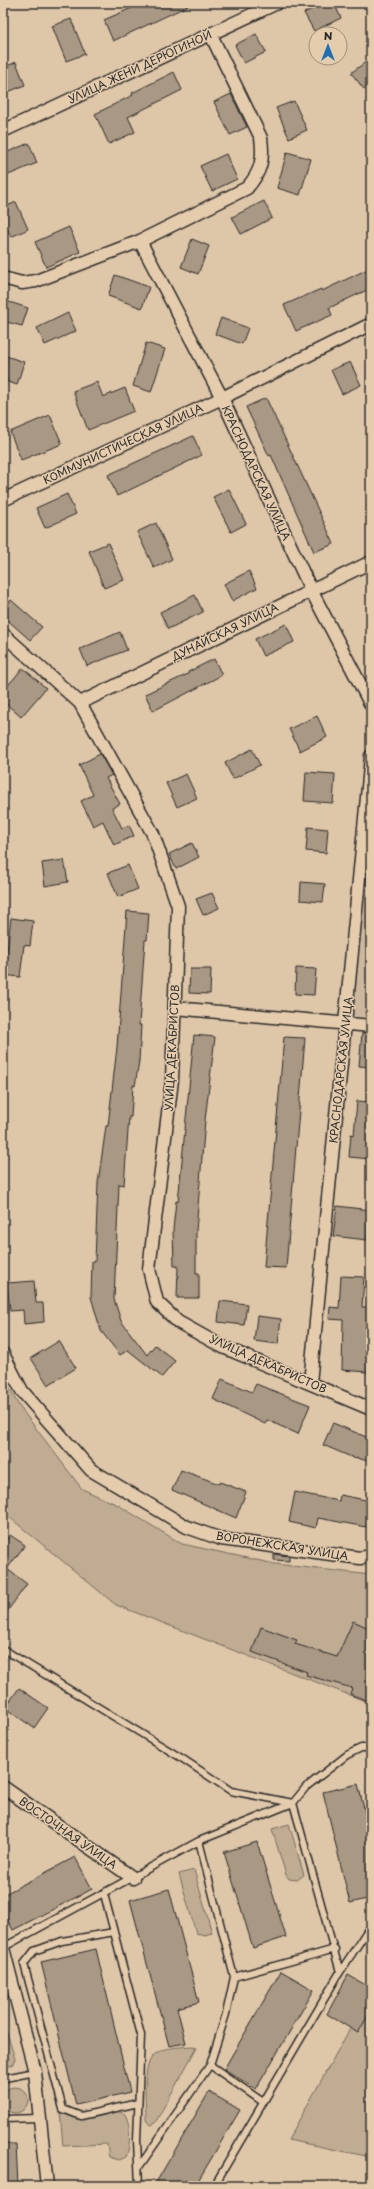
<svg xmlns="http://www.w3.org/2000/svg" width="374" height="2189" font-family="'Playpen Sans',sans-serif">
<style>
.built{fill:#ceb89d}
.green{fill:#c0ac93;stroke:#766c5f}
.building{fill:#a99883;stroke:#2b2b2b}
.lines{fill:none;stroke-linecap:round;stroke-linejoin:round}
.lane-casing{stroke:#2b2b2b;stroke-width:9}
.street-casing{stroke:#2b2b2b;stroke-width:15}
.lane{stroke:#e5ccad;stroke-width:6}
.street{stroke:#e5ccad;stroke-width:12}
.labels{text-anchor:middle;stroke-width:3;stroke-linejoin:round;paint-order:stroke}
.street-label{font-size:11px;fill:#2b2b2b;stroke:#e5ccad}
</style>
<rect width="100%" height="100%" fill="#dec6a8"/>
<filter id="ink" filterUnits="userSpaceOnUse"><feTurbulence type="fractalNoise" baseFrequency=".025" numOctaves="2"/><feDisplacementMap in="SourceGraphic" scale="8" xChannelSelector="R" yChannelSelector="G"/><feConvolveMatrix kernelMatrix="1 2 1 2 8 2 1 2 1" color-interpolation-filters="sRGB"/></filter>
<g filter="url(#ink)">
<!-- built -->
<path class="built" d="M371 810V1021L350 1019Z"/>
<!-- green -->
<path class="green" d="M3 1376 19 1406 82 1489 118 1505 182 1544 275 1564 371 1575V1708L365 1701 116 1605 3 1512Z
M289 1824 304 1875 297 1880 289 1879 286 1875 272 1829Z
M194 1870 212 1933 205 1935 196 1933 179 1874Z
M371 1991V2157L288 2140Z
M3 2029 7 2033 15 2059 12 2065 4 2068Z
M192 2046 197 2047 155 2123 150 2125 146 2120C146 2103 141 2065 155 2054 164 2047 181 2047 192 2046Z
M2 2100a13 13 0 1 1 26 0a13 13 0 1 1-26 0Z
M60 2111C80 2125 96 2117 118 2111L124 2113C131 2122 131 2146 126 2157L119 2160 109 2157 107 2144 63 2146Z"/>
<!-- building -->
<path class="building" d="M143 3H194L113 41 104 20Z
M324 3H334L341 18 314 31 304 13Z
M71 19 85 54 66 61 52 26Z
M256 34 266 52 244 63 235 45Z
M371 58V84L364 89 351 73Z
M16 62 25 85 3 94V68Z
M174 72 182 90 128 117 135 132 109 144 95 114 133 95 132 93Z
M231 94 247 127 230 135 214 102Z
M294 101 307 130 289 138 276 108Z
M29 143 37 163 6 176 3 168V154Z
M287 152 311 159 300 195 277 188Z
M226 154 237 179 212 191 200 166Z
M264 201 272 218 241 234 232 217Z
M16 202 28 229 11 237 3 221V208Z
M69 227 80 252 46 267 35 242Z
M192 239 209 246 198 274 181 267Z
M368 269 371 275V288L329 308 332 315 296 331 284 305 321 289 322 291Z
M115 275 149 287 142 308 108 296Z
M3 300 28 308 22 326 3 321Z
M68 313 76 331 45 345 37 328Z
M221 318 248 328 242 344 215 334Z
M146 343 165 349 151 392 133 386Z
M3 355 24 362 17 385 3 380Z
M350 362 361 385 342 394 331 370Z
M97 382 103 397 125 388 134 411 88 430 73 391Z
M266 398 334 544 314 552 271 455 269 456 246 407Z
M50 415 62 444 21 460 10 432Z
M193 436 202 455 117 496 108 475Z
M229 489 246 524 231 532 213 497Z
M67 494 76 514 45 528 36 508Z
M156 523 172 559 154 568 137 532Z
M108 543 124 580 104 588 89 551Z
M249 571 257 588 232 601 224 584Z
M195 595 203 612 168 629 160 612Z
M11 600 42 627 30 640 3 616V609Z
M286 624 294 642 263 656 255 639Z
M120 632 127 650 87 666 80 649Z
M214 659 222 675 153 711 145 694 188 674V672Z
M23 668 46 688 21 717 3 701V691Z
M317 716 327 737 300 751 289 729Z
M252 749 260 765 233 779 225 763Z
M100 754 112 775 106 778 120 804 112 808 122 828 129 825 134 836 114 845 103 821 93 826 81 801 93 795 79 765Z
M306 772 335 774 333 803 304 801Z
M186 774 197 798 177 807 166 783Z
M308 827 328 829 326 853 306 851Z
M192 843 199 857 176 869 169 854Z
M64 860 68 882 45 886 42 863Z
M128 865 138 889 118 897 108 873Z
M301 882 325 884 323 902 300 900Z
M212 893 219 908 203 915 196 899Z
M127 911 149 913 147 940H145L139 1025H141L139 1061 135 1086 133 1085 131 1117H129L124 1185 119 1184 114 1299 121 1321 147 1355 155 1345 175 1361 162 1377 128 1350 120 1355 101 1331 91 1297 92 1261H95L98 1183 106 1126H108L117 1047Z
M11 918 33 921 30 946 24 945 20 977 3 975V958L6 959Z
M296 968 316 969 314 995 295 994Z
M190 969H211L210 994 189 993Z
M362 1033H371V1067L359 1066Z
M194 1035 215 1037 205 1120 196 1231V1273H199V1298H177L178 1266H174L173 1230 176 1201 178 1202Z
M284 1037 305 1038 286 1268 264 1267Z
M357 1101 371 1102V1159L349 1157 351 1134 354 1135Z
M337 1206 370 1210 367 1240 333 1236Z
M341 1276 364 1277 362 1307H370L371 1347H369L368 1372 342 1370 343 1320 329 1319 330 1307 339 1308Z
M34 1281 36 1303H43L44 1322 24 1324 23 1310 10 1311 7 1283Z
M220 1301 247 1304 244 1325 218 1322Z
M257 1316 281 1319 278 1344 254 1341Z
M59 1341 76 1368 48 1385 31 1358Z
M222 1379 252 1392 256 1384 310 1405 298 1434 267 1420 265 1424 213 1399Z
M333 1423 371 1439V1462L357 1458 356 1459 323 1445Z
M181 1470 219 1484 220 1482 246 1492 236 1518 172 1490Z
M295 1492 339 1501 340 1495 371 1501 366 1527 318 1518 316 1528 289 1522Z
M10 1535 25 1545 7 1569 27 1584 3 1617V1545Z
M274 1554 289 1556V1561L274 1560Z
M353 1621 371 1629V1702L350 1694 352 1688 306 1675 307 1672 252 1652 261 1627 297 1640 295 1644 337 1657Z
M19 1688 48 1708 34 1728 5 1708Z
M358 1784 371 1837V1898L350 1903 323 1792Z
M257 1842 286 1937 253 1948 224 1852Z
M75 1857 92 1889 13 1930 3 1912V1895Z
M169 1889 199 2002 177 2008 186 2043 169 2046 130 1900Z
M96 1949 130 2092 76 2105 41 1962Z
M281 1971 314 1990 256 2089 224 2069Z
M348 1975 371 1988V2010L358 2033 327 2014Z
M209 2092 240 2110 195 2186H154Z
M3 2144H16L18 2186H3Z"/>
<g class="lines">
<!-- lane casing -->
<g class="lane-casing">
<path id="lane" d="M3 1649 183 1759 231 1791 293 1803
M104 1894 141 2035 137 2140 139 2186
M114 1932 62 1941 34 1951 24 1964 63 2109 81 2116 138 2103
M4 1947 199 1841 293 1803 306 1787 347 1755 361 1748H371
M340 1972 371 1925
M234 1977 335 1949
M210 2065 263 2102
M3 2081 5 2078 35 2072
M3 2119 39 2118
M139 2167 210 2065 226 2014 234 1977 199 1841
M214 2186 340 1972 293 1803"/>
</g>
<!-- street casing -->
<g class="street-casing">
<path id="street" d="M3 131 277 3
M140 241 222 398 311 590 371 705
M3 278 22 283 36 281 140 241 247 188C261 172 264 159 261 138L211 35
M3 500 222 398 371 324
M3 634 80 703 153 834 178 906 172 1080 149 1269 157 1302 178 1322 223 1347 371 1409
M80 703 371 562
M175 1008 371 1026
M3 1354 22 1391 91 1470 187 1527 221 1539 360 1558 371 1556
M310 1383 371 756
M3 1787 133 1878
M3 1948 35 2072 47 2186"/>
</g>
<!-- lane -->
<use href="#lane" class="lane"/>
<!-- street -->
<use href="#street" class="street"/>
</g>
</g>
<g class="labels">
<!-- street labels -->
<g class="street-label">
<text transform="translate(140 67) rotate(-25)" y="4">УЛИЦА ЖЕНИ ДЕРЮГИНОЙ</text>
<text transform="translate(123 444) rotate(-25)" y="4">КОММУНИСТИЧЕСКАЯ УЛИЦА</text>
<text transform="translate(256 473) rotate(65)" y="4">КРАСНОДАРСКАЯ УЛИЦА</text>
<text transform="translate(225 632) rotate(-26)" y="4">ДУНАЙСКАЯ УЛИЦА</text>
<text transform="translate(172 1048) rotate(-87)" y="4">УЛИЦА ДЕКАБРИСТОВ</text>
<text transform="translate(341 1070) rotate(-84)" y="4">КРАСНОДАРСКАЯ УЛИЦА</text>
<text transform="translate(268 1364) rotate(24)" y="4">УЛИЦА ДЕКАБРИСТОВ</text>
<text transform="translate(282 1546) rotate(9)" y="4">ВОРОНЕЖСКАЯ УЛИЦА</text>
<text transform="translate(68 1833) rotate(35)" y="4">ВОСТОЧНАЯ УЛИЦА</text>
</g>
</g>
<!-- margin -->
<rect width="374" height="2189" fill="none" stroke="#e5ccad" stroke-width="16"/>
<rect x="8" y="8" width="358" height="2173" fill="none" stroke="#2b2b2b" stroke-width="1.5" filter="url(#ink)"/>
<!-- north arrow -->
<g transform="translate(328 46)"><circle r="19" fill="#e5ccad" stroke="#9b8c79"/>
<path d="M0-3L7 15L0 10L-7 15Z" fill="#1f6fb2"/>
<text y="-6" font-size="11" font-weight="bold" text-anchor="middle" fill="#2b2b2b">N</text>
</g>
</svg>
